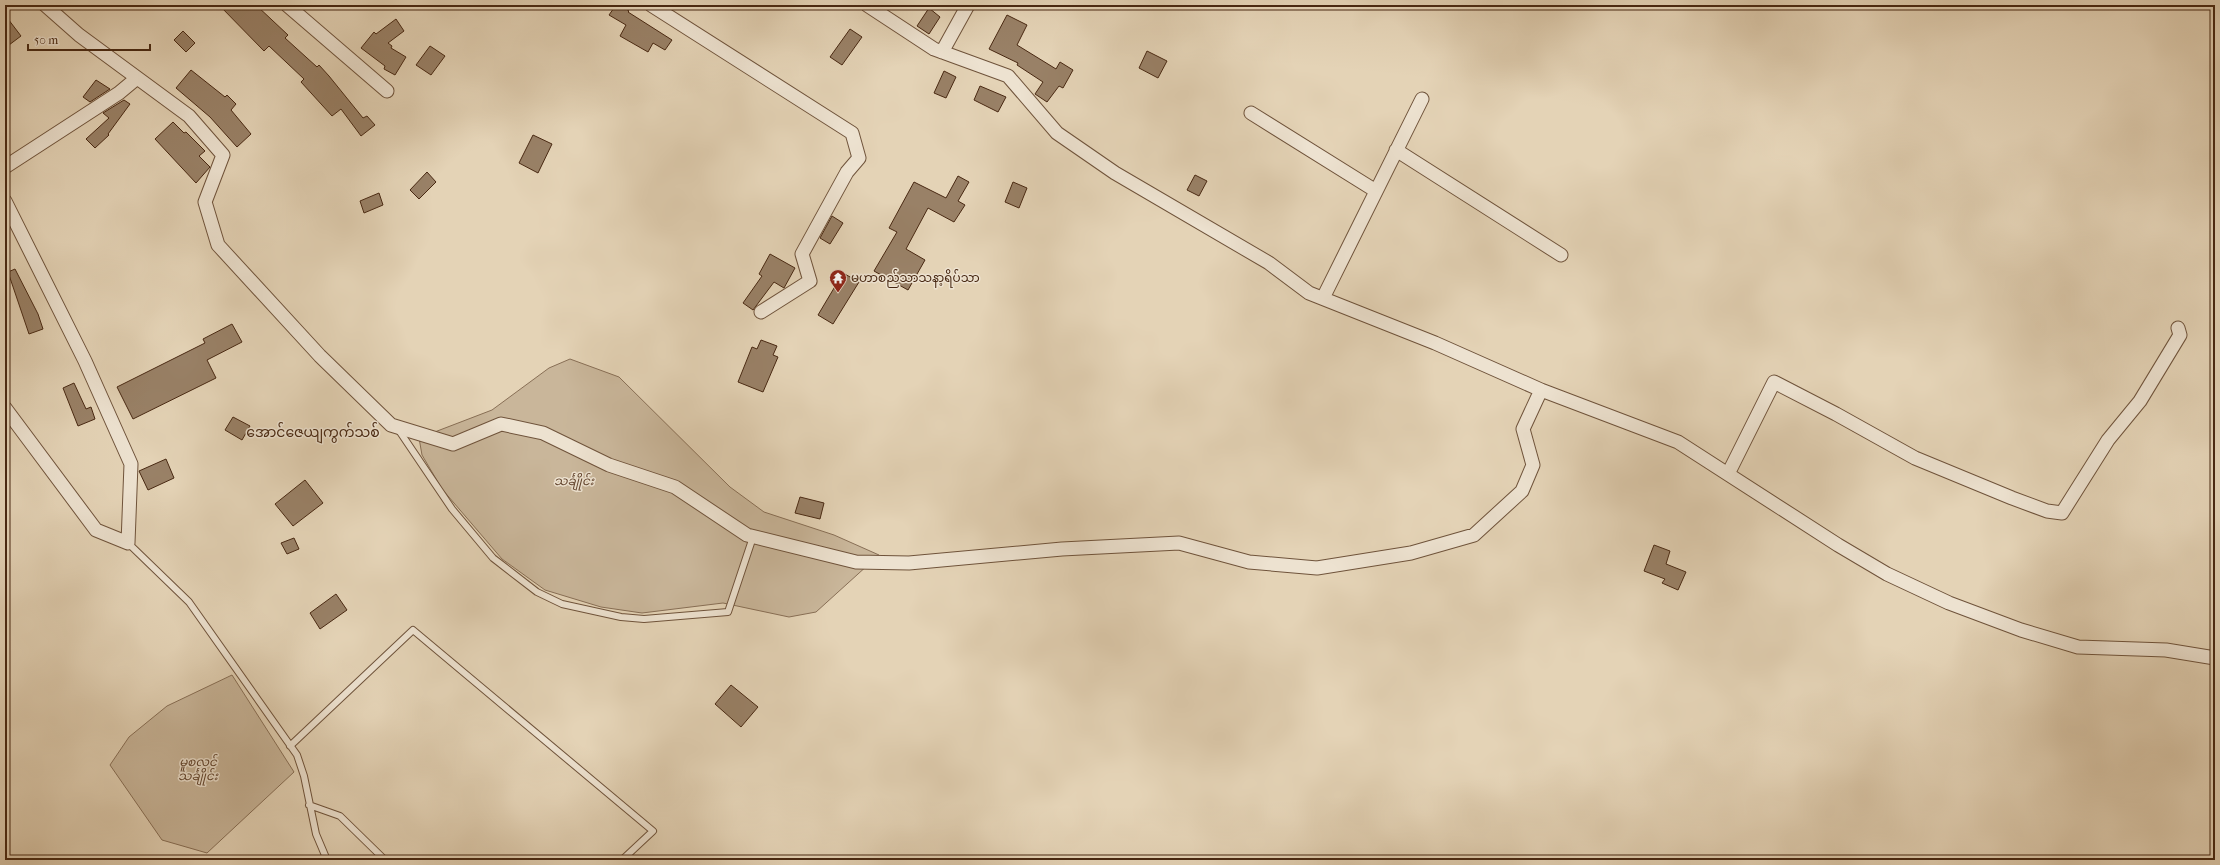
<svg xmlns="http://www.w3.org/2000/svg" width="2220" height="865" font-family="'IM FELL French Canon','Noto Sans Myanmar',serif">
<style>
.green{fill:#c9b69a;stroke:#886f56}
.building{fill:#998167;stroke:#482812}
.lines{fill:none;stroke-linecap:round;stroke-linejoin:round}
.service-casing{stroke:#6f533b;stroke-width:8}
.minor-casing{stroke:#6f533b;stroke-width:15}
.service{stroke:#ede2d0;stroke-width:6}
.minor{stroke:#ede2d0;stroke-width:13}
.labels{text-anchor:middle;stroke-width:3;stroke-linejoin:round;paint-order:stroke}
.poi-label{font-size:12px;fill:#482812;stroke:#ede2d0;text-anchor:start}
.park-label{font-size:12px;font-style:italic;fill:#62442d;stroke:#ede2d0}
.quarter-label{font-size:14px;fill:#482812;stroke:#ede2d0}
</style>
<rect width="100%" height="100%" fill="#e4d3b6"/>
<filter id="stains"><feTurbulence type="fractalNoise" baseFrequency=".005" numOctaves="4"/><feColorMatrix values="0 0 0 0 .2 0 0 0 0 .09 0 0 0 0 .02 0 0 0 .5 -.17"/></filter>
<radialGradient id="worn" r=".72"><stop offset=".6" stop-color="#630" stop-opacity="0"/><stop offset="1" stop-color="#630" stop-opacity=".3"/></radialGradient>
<!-- green -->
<path class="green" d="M570 359 619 377 730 487 764 512 834 535 879 555 816 612 789 617 723 603 642 613 601 607 545 590 502 559 442 489 422 455 419 438 492 410 549 368Z
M232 675 294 772 207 853 162 840 110 765 129 737 167 706Z"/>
<!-- building -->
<path class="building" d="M219 5H256L288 35 285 38 317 67 319 65 329 76 363 118 367 116 375 125 361 136 341 109 332 116 301 82 304 79 269 46 264 51Z
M616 5H620L629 11 628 12 672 40 665 50 653 43 648 52 620 36 626 25 609 15Z
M929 8 940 17 929 34 917 26Z
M5 15 21 36 5 48Z
M1007 15 1027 25 1017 45 1056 69 1060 62 1073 70 1063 88 1059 86 1047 102 1035 94 1043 82 1017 65 1018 63 989 49Z
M396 19 404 31 388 43 392 46 391 48 406 57 395 75 384 69 385 66 361 48 374 32 376 34Z
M850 29 862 37 842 65 830 57Z
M183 31 195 43 186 52 174 40Z
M430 46 445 56 431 75 416 65Z
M1147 51 1167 61 1158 78 1139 68Z
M191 70 225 97 227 95 236 104 231 110 251 134 237 147 210 117 176 88Z
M944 71 956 77 946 98 934 93Z
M96 80 110 89 90 102 83 97Z
M980 86 1006 97 998 112 974 100Z
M124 100 130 104 108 134 109 135 95 148 86 139 109 118 103 113Z
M173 122 184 133 186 132 205 151 199 156 210 167 196 183 155 139Z
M533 135 552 144 538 173 519 163Z
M427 172 436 182 419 199 410 190Z
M1195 175 1207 181 1199 196 1187 190Z
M958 176 969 182 958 201 965 205 954 222 928 208 906 249 925 260 908 290 874 271 897 232 889 228 914 182 946 198Z
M1013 182 1027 188 1019 208 1005 202Z
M379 193 383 205 364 213 360 201Z
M832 216 843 223 830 244 820 238Z
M770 254 795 268 784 288 774 282 753 310 743 303 762 276 759 274Z
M15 269 38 314 43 329 29 334 8 272Z
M843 273 859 282 833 324 818 315Z
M232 324 242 342 207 360 216 378 133 419 117 387 205 343 203 339Z
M761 340 777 346 773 355 778 357 763 392 738 382 752 347 757 349Z
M74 383 86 409 91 407 95 419 78 426 63 388Z
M233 417 250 426 242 440 225 430Z
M166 459 174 478 148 490 139 471Z
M305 480 323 503 293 526 275 504Z
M800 497 824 503 820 519 795 513Z
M294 538 299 549 287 554 281 543Z
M1654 545 1670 551 1666 564 1686 572 1678 590 1662 583 1665 579 1644 571Z
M336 594 347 610 320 629 310 613Z
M731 685 758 707 741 727 715 704Z"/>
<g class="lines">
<!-- service casing -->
<g class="service-casing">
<path id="service" d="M398 429 452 509 493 558 537 592 562 604 621 617 644 619 728 612 753 537
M128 543 189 602 297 755 304 776 316 834 327 860
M290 746 413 630 653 831 622 860
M309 805 340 816 385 860"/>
</g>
<!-- minor casing -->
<g class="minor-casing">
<path id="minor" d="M45 5 79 35 189 116 223 155 205 202 218 245 320 356 391 425 453 444 501 424 543 433 609 465 675 487 747 535 856 562 909 563 1062 549 1179 543 1249 562 1317 568 1411 553 1474 535 1522 491 1533 465 1523 429 1541 390
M287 5 387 91
M651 5 852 133 859 158 847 172 802 254 810 281 761 312
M867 5 934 49 1008 76 1057 133 1115 173 1269 263 1309 293 1435 343 1541 390 1678 442 1838 545 1887 574 1949 603 2021 630 2078 647 2166 650 2215 658
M942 52 968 5
M1251 113 1376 191
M1396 150 1561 255
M5 167 119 93 137 78
M5 201 85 361 131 464 128 543 96 530 5 408
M1323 298 1422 99
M1728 474 1774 382 1836 414 1915 458 2012 498 2047 511 2062 513 2108 440 2140 401 2180 335 2178 328"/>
</g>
<!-- service -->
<use href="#service" class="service"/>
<!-- minor -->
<use href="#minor" class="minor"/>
</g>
<!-- icons -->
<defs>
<g id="temple-pin" transform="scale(0.9)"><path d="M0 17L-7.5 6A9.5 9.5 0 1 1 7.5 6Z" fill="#8f2418" stroke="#ede2d0"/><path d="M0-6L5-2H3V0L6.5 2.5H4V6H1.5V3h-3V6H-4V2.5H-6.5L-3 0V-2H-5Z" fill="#fff"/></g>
</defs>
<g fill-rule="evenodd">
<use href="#temple-pin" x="838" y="278"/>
</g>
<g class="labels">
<!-- poi labels -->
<g class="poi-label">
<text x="851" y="282">မဟာစည်သာသနာ့ရိပ်သာ</text>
</g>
<!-- park labels -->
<g class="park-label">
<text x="574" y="485">သင်္ချိုင်း</text>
<text x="198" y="766">မူစလင်<tspan x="198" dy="14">သင်္ချိုင်း</tspan></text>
</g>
<!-- quarter labels -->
<g class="quarter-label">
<text x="313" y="437">အောင်ဇေယျကွက်သစ်</text>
</g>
</g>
<!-- margin -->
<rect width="2220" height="865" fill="none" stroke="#e4d3b6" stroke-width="20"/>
<rect x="6" y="6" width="2208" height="853" fill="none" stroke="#482812" stroke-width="2"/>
<rect x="10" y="10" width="2200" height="845" fill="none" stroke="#482812"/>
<!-- scale -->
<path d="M28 44v6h122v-6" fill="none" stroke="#482812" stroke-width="2"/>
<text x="34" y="44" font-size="12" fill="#482812" stroke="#ede2d0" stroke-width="3" paint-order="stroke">50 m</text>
<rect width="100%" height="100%" filter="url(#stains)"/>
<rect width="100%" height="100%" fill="url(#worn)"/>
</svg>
